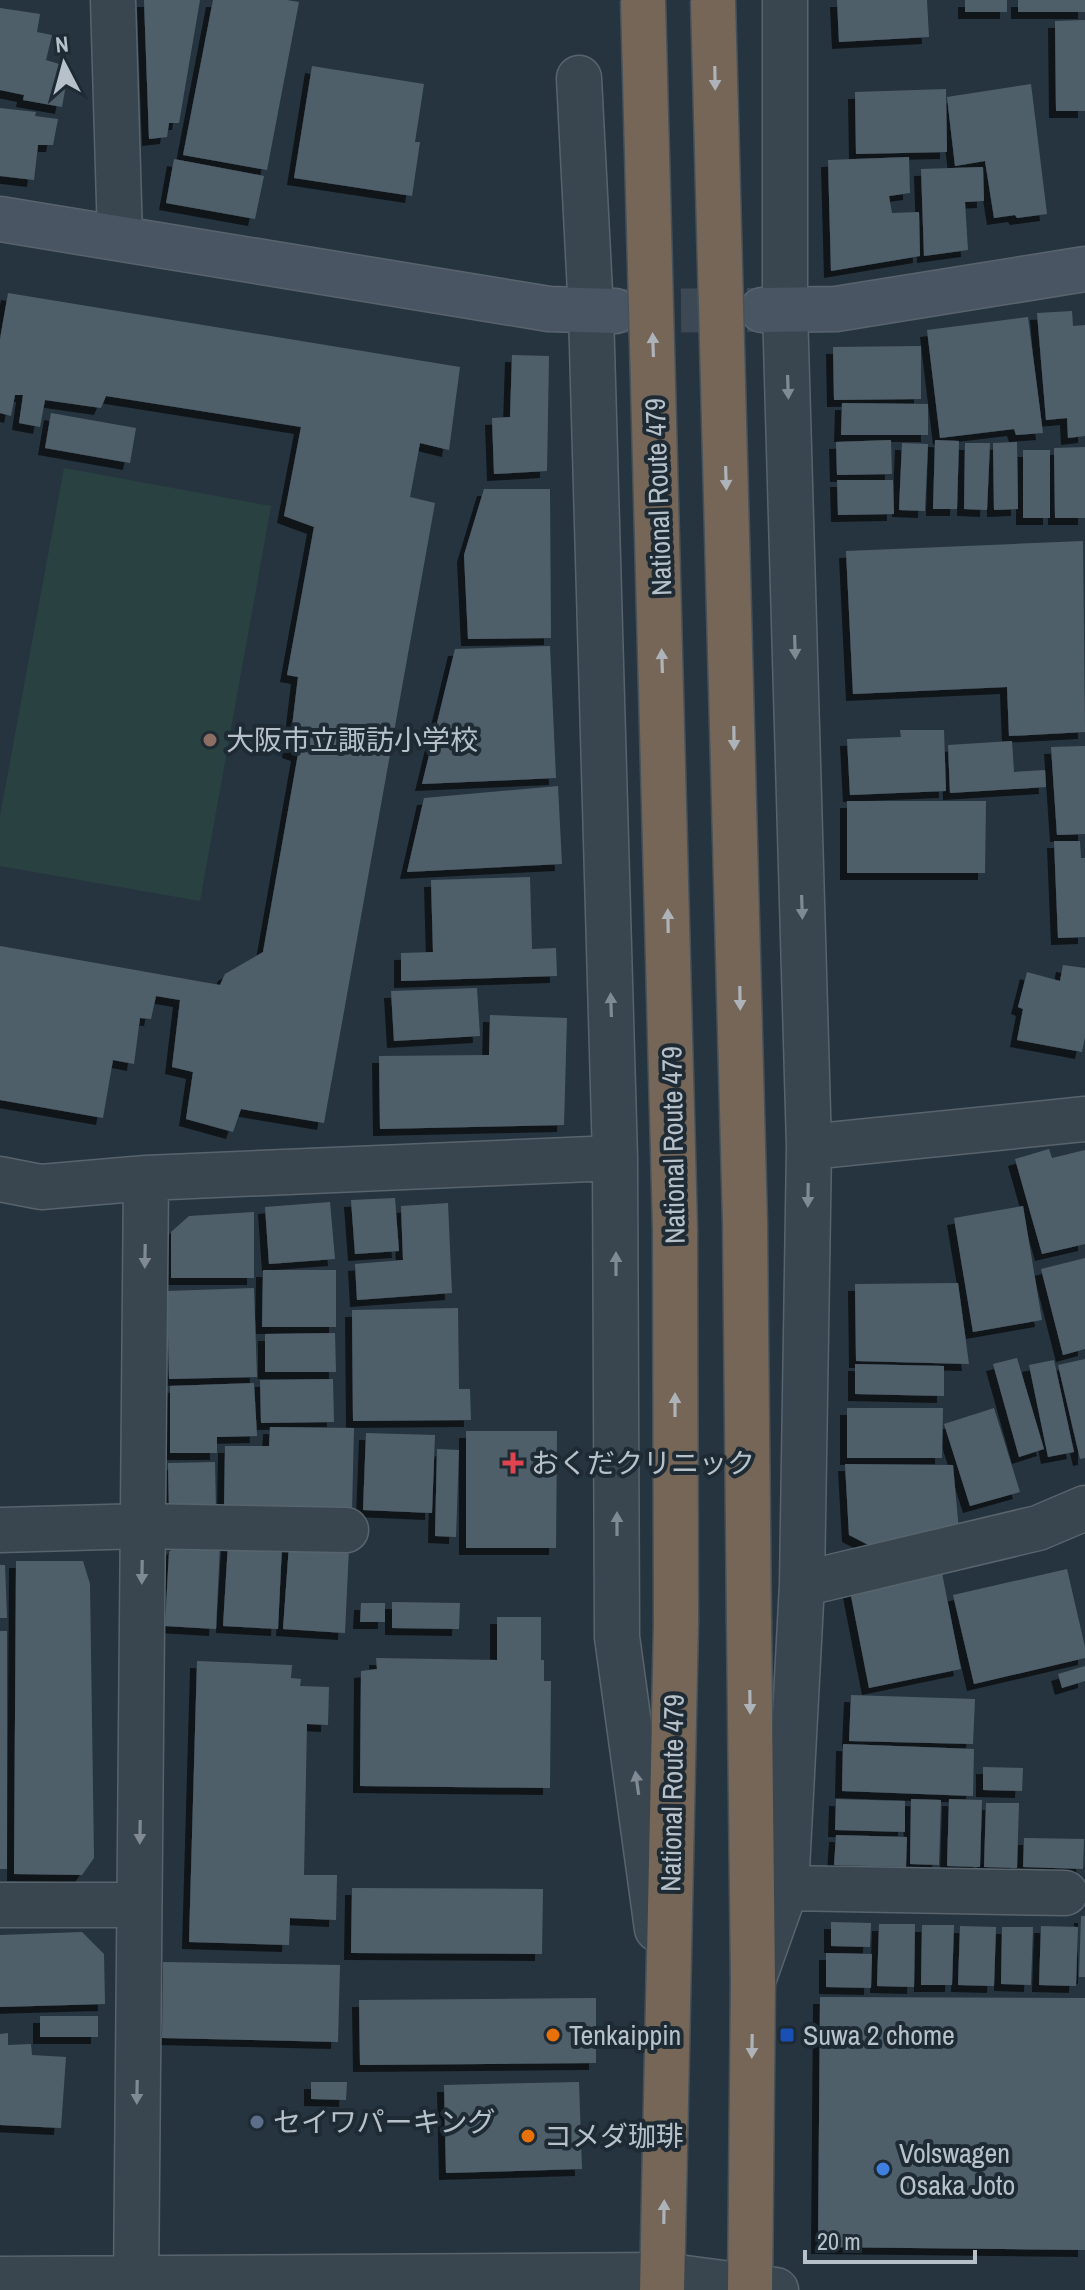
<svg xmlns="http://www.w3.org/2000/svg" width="1085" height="2290" font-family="'Archivo Narrow','Noto Sans JP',sans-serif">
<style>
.green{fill:#294241}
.building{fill:#505f6a;filter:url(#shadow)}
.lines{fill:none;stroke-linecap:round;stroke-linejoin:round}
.secondary-tunnel{stroke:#3c4954;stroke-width:44;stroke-dasharray:44 22;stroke-linecap:butt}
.street-casing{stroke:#58646d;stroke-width:47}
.secondary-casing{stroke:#58646d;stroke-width:47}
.highway-casing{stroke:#45515a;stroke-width:47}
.street{stroke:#3a464f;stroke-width:44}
.secondary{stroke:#495562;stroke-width:44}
.highway{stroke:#756658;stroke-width:44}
.highway-bridge-casing{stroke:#45515a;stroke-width:47;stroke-linecap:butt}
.highway-bridge{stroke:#756658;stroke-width:44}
.oneway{fill:#adb3b9}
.oneway2{fill:#7f8a93}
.education-dot{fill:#8d6e63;stroke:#1f2b34;stroke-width:3}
.health-dot{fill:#e0444e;stroke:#1f2b34;stroke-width:3}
.food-dot{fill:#e8710a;stroke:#1f2b34;stroke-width:3}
.transit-dot{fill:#1a4fb4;stroke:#1f2b34;stroke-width:3}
.service-dot{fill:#5c6f8a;stroke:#1f2b34;stroke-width:3}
.shop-dot{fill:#3f7fe0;stroke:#1f2b34;stroke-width:3}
.labels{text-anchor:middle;stroke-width:8;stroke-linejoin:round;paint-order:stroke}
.street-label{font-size:28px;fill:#b7c1ca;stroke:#1f2b34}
.poi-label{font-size:28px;fill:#b7c1ca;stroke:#1f2b34;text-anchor:start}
</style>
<defs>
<filter id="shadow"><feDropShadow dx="-7" dy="7" stdDeviation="0" flood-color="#0009"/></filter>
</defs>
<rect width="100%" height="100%" fill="#26343f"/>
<!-- green -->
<path class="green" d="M64 468 271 506 200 901 0 866V816Z"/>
<!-- building -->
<path class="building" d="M144 0H200L179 123H169L167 137 149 139Z
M213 0H287L299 2 267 170 183 155Z
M837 0H927L929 37 839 42Z
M965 0H1007V12H965Z
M1018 0H1085V12H1018Z
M0 8 40 14 37 32 52 35 46 60 69 67 62 107 23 100 24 95 0 90Z
M1085 20V111H1056L1055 21Z
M312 66 424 84 415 142H420L412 196 294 178Z
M1031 84 1047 214 1017 218 1015 215 994 218 985 161 955 166 947 97Z
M946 89 947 152 856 154 855 92Z
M0 108 36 112 35 116 58 119 53 145H38L34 180 0 176Z
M909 157 910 193 889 196 892 213 919 212 920 256 831 271 828 160Z
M174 159 264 176 255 219 166 203Z
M983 167 984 201 965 202 968 250 924 256 921 169Z
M8 293 460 367 449 450 420 443 410 497 435 503 324 1123 241 1109 233 1132 186 1119 193 1072 172 1067 180 1000 156 996 151 1019 140 1018 134 1064 113 1060 103 1118 0 1100V946L220 985 225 974 263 952 298 754 289 751 298 677 287 675 314 527 284 516 301 427 106 396 101 408 45 400 40 427 19 423 23 395H15L11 416 0 413V339Z
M1072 311 1073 326 1085 325V436L1068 438 1067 418 1046 420 1037 313Z
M1028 317 1043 433 1016 435 1014 429 940 438 927 330Z
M921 346V399L834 400 833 347Z
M512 355 549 356 547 471 494 474 492 418 510 417Z
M842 403 928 404V435H841Z
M51 413 136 428 130 463 45 448Z
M891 440 892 474 837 475 836 442Z
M935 440 959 441 957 509H933Z
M1017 442 1018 509 994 510 993 443Z
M902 443 928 444 925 511 899 510Z
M965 443H990L987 510 964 509Z
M1085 447V518H1055L1054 448Z
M1023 450H1050V518H1023Z
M837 480H893L894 514 838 515Z
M484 489H550L551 638 468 639 464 555Z
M1083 541 1085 732 1009 736 1007 687 853 694 846 551Z
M550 646 556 778 422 784 455 649Z
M900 730H944L946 791 850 795 847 739 901 737Z
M1012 741 1014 772 1045 770 1046 787 950 793 948 745Z
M1085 746V834L1057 835 1051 747Z
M558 786 562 864 407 872 424 798Z
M847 801H986L985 873H847Z
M1054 841H1080L1081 858H1085V937L1058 938Z
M530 877 532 949 556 948 557 976 401 981V953L433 952 431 880Z
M1063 965 1085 968V1037L1082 1052 1017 1040 1023 1009 1018 1007 1027 972 1060 981Z
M477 988 480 1036 394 1041 391 991Z
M490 1015 567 1018 564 1125 380 1129 379 1056 489 1055Z
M1049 1149 1052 1158 1085 1150V1244L1042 1254 1015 1159Z
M395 1198 399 1251 355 1254 351 1200Z
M330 1202 335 1259 269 1264 265 1207Z
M448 1203 452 1293 357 1300 355 1264 403 1260 401 1206Z
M1023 1206 1042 1320 973 1332 954 1218Z
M254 1212V1278H171V1232L189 1216Z
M1085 1258V1349L1063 1355 1041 1269Z
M263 1270H336V1327H262Z
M958 1283 969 1364 856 1361 855 1284Z
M254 1288 257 1377 169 1379 167 1291Z
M458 1308 459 1389H470L471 1420 353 1421 352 1310Z
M335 1333 336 1372H265V1334Z
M1017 1358 1044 1449 1019 1457 993 1364Z
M1085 1359V1458L1080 1459 1058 1365Z
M1054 1360 1074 1452 1048 1457 1029 1365Z
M855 1364 944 1366V1396L855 1394Z
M333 1379 334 1422 261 1423 260 1380Z
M254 1383 257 1436 217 1437V1453H170V1386Z
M847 1408H943L942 1458H847Z
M994 1408 1020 1492 970 1506 944 1424Z
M270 1427 354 1428 352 1511 224 1510 225 1446H269Z
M466 1431H557L556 1548H466Z
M366 1433 435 1435 432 1513 363 1510Z
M437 1449 459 1450 456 1537 435 1536Z
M215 1462 216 1511 169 1512 168 1463Z
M845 1464 953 1465 959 1531 880 1551 849 1535Z
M180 1542 220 1544 216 1629 165 1626 169 1552Z
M228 1544 282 1546 278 1629 223 1626Z
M289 1545 349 1548 345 1633 283 1629Z
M16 1561H83L90 1584 94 1858 82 1875 14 1874Z
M0 1565H5L7 1618H0Z
M1067 1569 1085 1647V1658L974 1684 953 1595Z
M942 1573 961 1669 869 1688 850 1591Z
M392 1602 460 1603 459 1629 392 1628Z
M361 1603H385V1622H360Z
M497 1617H541V1660H544V1681H551L550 1788 360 1786 361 1671 377 1669 376 1658 497 1660Z
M0 1631H7V1869H0Z
M197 1661 292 1665 291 1678 301 1679 300 1686 329 1687 328 1725 307 1724 304 1875H337L336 1920 290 1918 289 1945 189 1942Z
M1085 1666V1681L1062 1688 1058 1674Z
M851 1695 975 1699 973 1744 849 1741Z
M843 1744 974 1749 973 1796 842 1791Z
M983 1767 1023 1768 1022 1791 983 1790Z
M836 1799 905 1801V1832L835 1830Z
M911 1799 941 1800 939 1865 910 1864Z
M949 1799 982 1800 980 1867 947 1866Z
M986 1803H1019L1017 1868 984 1867Z
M836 1835 907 1837 906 1867 834 1865Z
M1024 1838 1084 1839 1083 1869 1023 1867Z
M352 1888 543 1889 542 1954 351 1953Z
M1081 1916H1085V1977H1079Z
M831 1922 871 1923 870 1947 831 1946Z
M879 1924H915L914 1987 877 1986Z
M922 1925H954L952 1985H921Z
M960 1926 996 1927 994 1986 958 1985Z
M1041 1926 1078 1927 1076 1986 1039 1985Z
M1002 1927H1033L1031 1985 1001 1984Z
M82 1932 104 1954 105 2004 0 2007V1935Z
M826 1953 872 1954 871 1988 826 1987Z
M163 1962 340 1965 338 2042 162 2038Z
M820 1997 1085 1998V2250L818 2247Z
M596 1998V2063L360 2065 359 2000Z
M40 2016H98V2037H40Z
M8 2033V2045L31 2044 32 2055 66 2057 61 2128 0 2125V2034Z
M311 2082H347L346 2100 311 2099Z
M579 2082 582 2169 446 2173 444 2085Z"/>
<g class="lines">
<!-- secondary-tunnel -->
<path class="secondary-tunnel" d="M615 311 759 310"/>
<!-- street casing -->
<g class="street-casing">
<path id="street" d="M113 0 120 237
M579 78 591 312 615 1158 617 1637 657 1929
M809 1147 1085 1119
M0 1179 41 1187 146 1178 615 1158
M0 1530 143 1526 346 1530
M802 1584 1038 1528 1085 1508
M786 1888 1065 1893
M0 1905H139
M755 1975 786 1888 802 1584 809 1147 785 309V0
M0 2279 662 2275 776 2290
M136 2290 146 1178"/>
</g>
<!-- secondary casing -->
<g class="secondary-casing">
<path id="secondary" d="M0 219 549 309 615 311
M762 310 836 309 1085 269"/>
</g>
<!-- highway casing -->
<g class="highway-casing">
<path id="highway" d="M749 1624 753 1982 750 2290
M662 2290 676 1623"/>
</g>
<!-- street -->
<use href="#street" class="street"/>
<!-- secondary -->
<use href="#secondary" class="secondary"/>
<!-- highway -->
<use href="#highway" class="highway"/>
<!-- highway-bridge casing -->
<g class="highway-bridge-casing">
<path id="highway-bridge" d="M643 0 675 1228 676 1623
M713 0 745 1223 749 1624"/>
</g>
<!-- highway-bridge -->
<use href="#highway-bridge" class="highway-bridge"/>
</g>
<!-- one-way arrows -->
<defs><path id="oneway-solid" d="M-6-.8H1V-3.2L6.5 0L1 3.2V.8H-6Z" transform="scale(2)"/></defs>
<g class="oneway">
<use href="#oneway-solid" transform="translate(715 78) rotate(89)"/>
<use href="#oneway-solid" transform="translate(653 345) rotate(-92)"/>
<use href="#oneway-solid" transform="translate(726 478) rotate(88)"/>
<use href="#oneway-solid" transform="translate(662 661) rotate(-92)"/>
<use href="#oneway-solid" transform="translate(734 738) rotate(89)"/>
<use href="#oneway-solid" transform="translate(668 921) rotate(-91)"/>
<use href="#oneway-solid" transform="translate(740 998) rotate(89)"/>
<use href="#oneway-solid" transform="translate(675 1405) rotate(-90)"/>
<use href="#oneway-solid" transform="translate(750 1702) rotate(89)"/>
<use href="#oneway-solid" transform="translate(752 2046) rotate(91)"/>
<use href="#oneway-solid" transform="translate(664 2212) rotate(-89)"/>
</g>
<g class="oneway2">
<use href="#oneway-solid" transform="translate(788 387) rotate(88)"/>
<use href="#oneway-solid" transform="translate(795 647) rotate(88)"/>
<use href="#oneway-solid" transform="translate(802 907) rotate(88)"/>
<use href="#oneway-solid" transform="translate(611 1005) rotate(-92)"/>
<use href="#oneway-solid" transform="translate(808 1195) rotate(91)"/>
<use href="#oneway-solid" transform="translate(145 1256) rotate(91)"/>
<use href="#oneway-solid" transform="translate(616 1264) rotate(-90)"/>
<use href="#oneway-solid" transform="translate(617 1524) rotate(-90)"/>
<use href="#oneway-solid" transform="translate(142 1572) rotate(91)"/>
<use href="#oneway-solid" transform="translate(637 1783) rotate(-98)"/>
<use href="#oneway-solid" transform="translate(140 1832) rotate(91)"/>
<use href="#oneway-solid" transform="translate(137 2092) rotate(91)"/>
</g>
<!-- markers -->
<circle class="education-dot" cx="210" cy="740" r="8"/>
<path class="health-dot" d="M509 1451h8v8h8v8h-8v8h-8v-8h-8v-8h8z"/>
<g class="food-dot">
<circle cx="553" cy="2035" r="8"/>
<circle cx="528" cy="2136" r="8"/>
</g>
<rect class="transit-dot" x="779" y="2027" width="16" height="16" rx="4"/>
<circle class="service-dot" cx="257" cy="2122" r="8"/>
<circle class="shop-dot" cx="883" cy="2169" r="8"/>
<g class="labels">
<!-- street labels -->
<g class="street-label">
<text transform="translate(658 497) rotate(-92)" y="10">National Route 479</text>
<text transform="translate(673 1145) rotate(-91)" y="10">National Route 479</text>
<text transform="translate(672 1793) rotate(-89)" y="10">National Route 479</text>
</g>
<!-- poi labels -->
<g class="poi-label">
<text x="226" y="750">大阪市立諏訪小学校</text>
<text x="531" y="1473">おくだクリニック</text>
<text x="569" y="2045">Tenkaippin</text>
<text x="803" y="2045">Suwa 2 chome</text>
<text x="273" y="2132">セイワパーキング</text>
<text x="544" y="2146">コメダ珈琲</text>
<text x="899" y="2163">Volswagen<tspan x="899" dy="32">Osaka Joto</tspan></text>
</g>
</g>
<!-- north arrow -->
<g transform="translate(64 64) rotate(354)" stroke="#1f2b34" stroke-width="6" paint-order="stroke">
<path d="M0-6L14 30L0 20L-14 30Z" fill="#b7c1ca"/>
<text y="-12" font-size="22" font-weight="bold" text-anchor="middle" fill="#b7c1ca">N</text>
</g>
<!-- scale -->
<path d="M805 2250v12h170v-12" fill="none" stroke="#b7c1ca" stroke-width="4"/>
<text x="817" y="2250" font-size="24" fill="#b7c1ca" stroke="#1f2b34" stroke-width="6" paint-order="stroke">20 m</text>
</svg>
